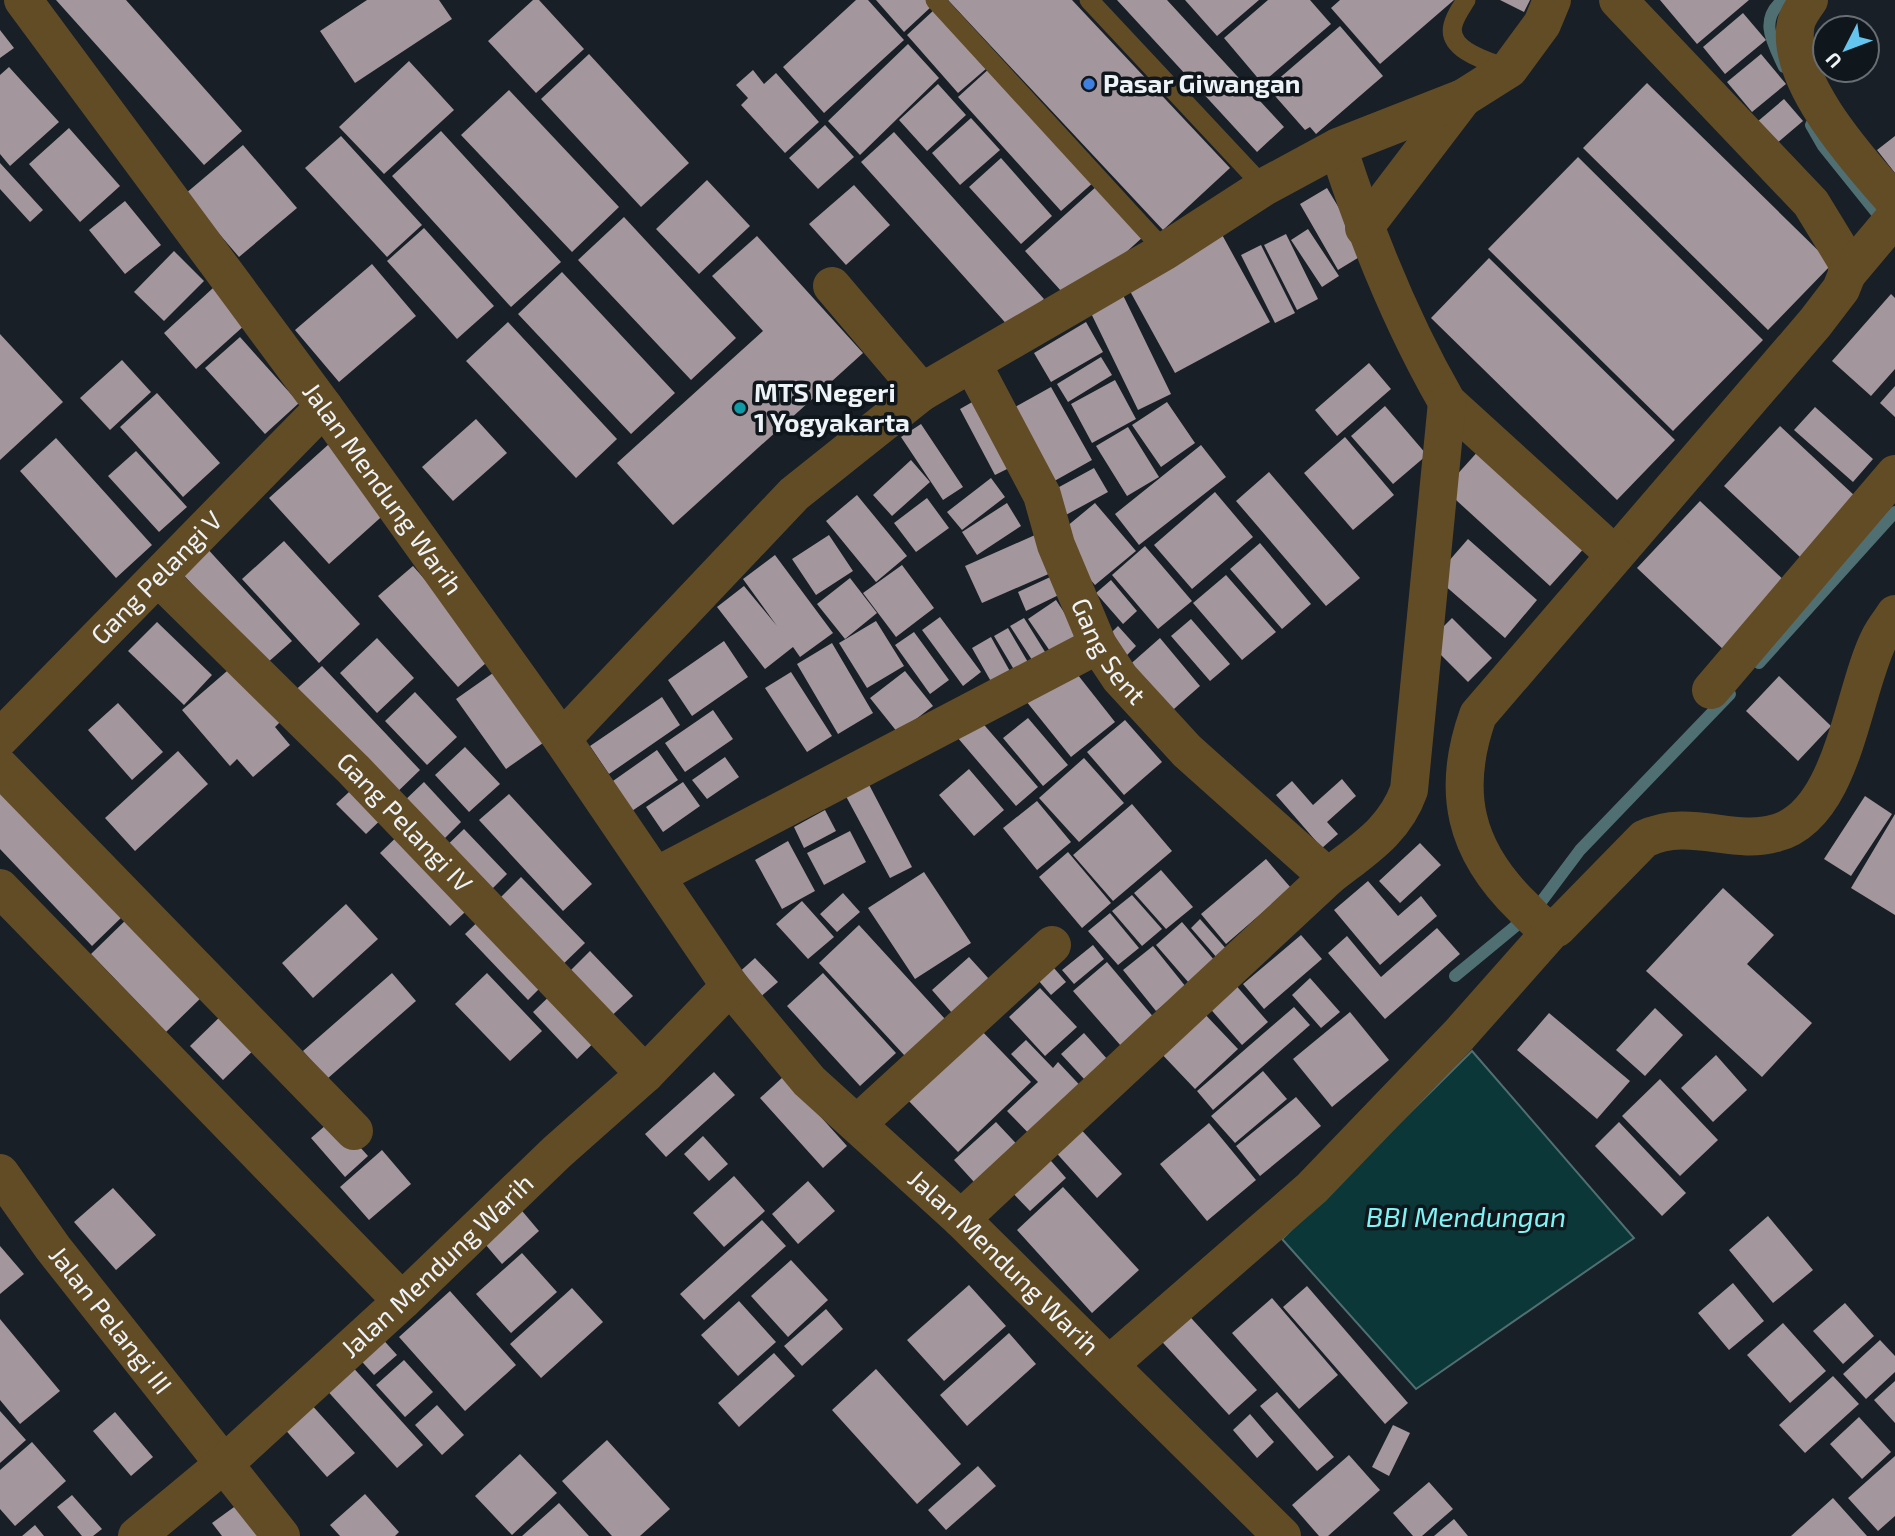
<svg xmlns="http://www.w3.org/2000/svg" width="1895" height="1536" font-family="'Exo 2',sans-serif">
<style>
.water{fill:#0c3738;stroke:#506f72;stroke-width:2}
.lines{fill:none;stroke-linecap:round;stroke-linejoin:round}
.stream{stroke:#506f72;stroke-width:12}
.building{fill:#a3969c}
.lane{stroke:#624c26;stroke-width:19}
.street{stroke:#624c26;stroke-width:38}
.shop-dot{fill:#3f7fe0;stroke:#0f161c;stroke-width:2.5}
.culture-dot{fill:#0f9aa8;stroke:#0f161c;stroke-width:2.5}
.labels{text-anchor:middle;stroke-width:7;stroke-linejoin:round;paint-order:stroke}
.poi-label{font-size:26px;font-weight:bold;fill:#eef3f8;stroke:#0f161c;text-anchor:start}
.street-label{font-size:26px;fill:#eef3f8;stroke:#0f161c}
.water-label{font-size:28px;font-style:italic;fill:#7ff4f5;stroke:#0f161c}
</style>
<rect width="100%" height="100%" fill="#181f26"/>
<!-- water -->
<path class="water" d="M1472 1051 1634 1238 1416 1389 1282 1239Z"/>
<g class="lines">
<!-- stream -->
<path class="stream" d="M1783 0C1758 20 1773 43 1784 67
M1811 125 1823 146 1884 222
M1759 663 1895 512
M1455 976 1535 910 1580 850 1730 694"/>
</g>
<!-- building -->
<path class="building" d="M56 0H126L242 131 204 165Z
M367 0H439L452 19 355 83 320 31Z
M533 0H539L584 49 536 93 488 41Z
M856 0H868L904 40 824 113 783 67Z
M876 0H927L932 6 904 32Z
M948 0H1072L1230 168 1163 230Z
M1117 0H1167L1284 127 1257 152Z
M1185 0H1259L1217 36Z
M1268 0H1310L1331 24 1262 83 1224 38Z
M1340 0H1454L1380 64 1331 8Z
M1500 0H1530L1524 12Z
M1660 0H1749L1697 44Z
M935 9 987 68 958 93 907 35Z
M1743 13 1766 40 1725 74 1703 47Z
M1340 26 1383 76 1316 134 1310 127 1305 130 1268 88Z
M0 30 14 48 0 58Z
M908 44 939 78 860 155 828 121Z
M589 54 689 163 641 207 541 99Z
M1761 54 1786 84 1752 112 1727 82Z
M409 61 454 110 384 174 339 127Z
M9 67 59 122 10 166 0 154V75Z
M991 67 1095 181 1061 211 958 97Z
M753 70 764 84 776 73 819 122 785 153 741 105 748 98 736 85Z
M1647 83 1832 264 1768 330 1583 148Z
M938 84 966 115 927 151 899 120Z
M509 90 619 207 572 252 461 135Z
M1784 99 1803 121 1776 144 1757 122Z
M971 118 1000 150 960 185 932 153Z
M825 125 854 157 818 189 789 158Z
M69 128 120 186 80 222 29 164Z
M441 131 561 262 511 307 392 176Z
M894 132 1044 299 1011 329 861 162Z
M341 136 422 225 387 257 305 168Z
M1895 136V173L1877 150Z
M243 145 297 208 239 257 185 194Z
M1578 157 1763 340 1673 431 1488 249Z
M1001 158 1052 216 1021 244 969 187Z
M0 163 43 210 30 222 0 189Z
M707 180 750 226 699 274 656 229Z
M854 185 890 225 846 265 809 224Z
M1098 185 1144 236 1071 302 1025 251Z
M1327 188 1366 253 1338 270 1300 204Z
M125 201 161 245 125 274 89 230Z
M624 217 736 338 691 380 578 260Z
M424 228 494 306 457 339 387 261Z
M1308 229 1339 276 1322 287 1291 240Z
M1220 231 1270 322 1175 373 1125 282Z
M1286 234 1318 299 1297 310 1264 245Z
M757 236 863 353 673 525 617 463 763 331 712 276Z
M1261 245 1295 313 1275 323 1241 255Z
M174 251 204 281 164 321 134 292Z
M1489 258 1675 440 1617 500 1431 318Z
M372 264 416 316 339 382 295 330Z
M562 272 675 393 631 434 518 314Z
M213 288 246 324 196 369 164 333Z
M1121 291 1171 394 1138 410 1088 307Z
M1891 294 1895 298V369L1871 396 1832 361Z
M508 322 617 439 576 478 466 361Z
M1086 322 1103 352 1051 382 1034 353Z
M0 334 63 402 0 460Z
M240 337 299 403 265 434 205 368Z
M1101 357 1112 375 1068 402 1057 384Z
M122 360 151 392 110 430 80 398Z
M1369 363 1391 389 1337 436 1315 410Z
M1115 380 1136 419 1092 443 1071 404Z
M1895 386V417L1880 403Z
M1051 387 1092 460 1049 484 1008 411Z
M157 393 220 463 183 497 120 427Z
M981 397 1017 464 995 475 960 409Z
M1167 402 1195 443 1161 467 1132 425Z
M1385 406 1427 455 1393 484 1351 436Z
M1815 407 1873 459 1853 482 1794 430Z
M476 419 507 453 453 501 422 467Z
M921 424 963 487 943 500 901 437Z
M1780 426 1856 497 1800 557 1724 486Z
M1128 427 1159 477 1127 496 1096 446Z
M1345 437 1394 495 1353 530 1304 473Z
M56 438 152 545 116 578 20 471Z
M329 444 389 510 329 564 269 498Z
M1201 445 1226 477 1139 545 1115 514Z
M1481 448 1587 545 1550 586 1444 489Z
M136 451 187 507 159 532 108 476Z
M911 460 930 482 892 516 873 495Z
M1094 468 1108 492 1064 516 1050 492Z
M1269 472 1360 578 1326 606 1236 501Z
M991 478 1005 497 962 530 947 512Z
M1215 492 1253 537 1192 589 1154 545Z
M857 495 907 556 876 582 826 521Z
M927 498 949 528 916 552 894 523Z
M1700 501 1789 585 1726 652 1637 568Z
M1007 503 1021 526 977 555 962 532Z
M1095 503 1136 551 1095 585 1054 537Z
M1044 531 1060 569 982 603 965 566Z
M829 535 853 571 816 595 792 559Z
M1468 539 1537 600 1505 638 1435 577Z
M284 541 360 624 319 663 242 579Z
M1260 543 1311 604 1282 629 1230 569Z
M204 545 292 641 266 664 178 569Z
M1145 546 1192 601 1158 629 1112 575Z
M775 555 833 633 800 657 793 647 765 669 717 607 744 586 777 626 743 579Z
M902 565 934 608 896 637 863 593Z
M413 566 493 657 458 687 378 596Z
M1061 572 1069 590 1026 611 1018 592Z
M1226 575 1276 632 1242 660 1193 603Z
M850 578 877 613 845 639 817 604Z
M1111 580 1137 611 1123 624 1096 593Z
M1056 600 1081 638 1054 657 1028 619Z
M940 617 981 672 963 686 922 630Z
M1024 618 1047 655 1034 663 1010 626Z
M1452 618 1492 658 1468 682 1428 642Z
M1191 619 1230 664 1210 681 1171 636Z
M876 621 904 666 867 688 839 643Z
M157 622 212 675 184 705 128 651Z
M1118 626 1136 646 1121 661 1102 642Z
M1008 628 1029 664 1016 673 994 636Z
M914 632 949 680 930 694 895 645Z
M991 637 1012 675 993 685 972 648Z
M377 638 414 678 377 713 340 673Z
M1160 638 1200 686 1166 716 1126 668Z
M724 641 748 677 692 716 668 680Z
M832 643 873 713 838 734 797 664Z
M234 665 282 720 275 727 290 745 253 777 237 759 230 766 182 710Z
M1070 665 1115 722 1071 757 1026 701Z
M322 666 420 770 389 800 290 695Z
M905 671 933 706 898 733 870 698Z
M791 672 832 736 807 752 765 688Z
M493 673 543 743 506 769 456 699Z
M1779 676 1831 726 1798 761 1746 711Z
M415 692 457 737 427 765 385 721Z
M662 697 680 725 609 774 590 746Z
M118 703 163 752 132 780 88 730Z
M713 710 733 739 685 772 665 743Z
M1028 718 1068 765 1043 786 1003 738Z
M979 719 1038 787 1016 806 957 737Z
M1125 720 1162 762 1124 795 1087 752Z
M465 747 500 784 469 812 435 775Z
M657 750 678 780 623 817 603 788Z
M178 751 208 784 135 851 105 818Z
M725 757 739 777 707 799 692 780Z
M1084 758 1124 803 1079 842 1039 798Z
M969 769 1004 810 974 836 939 795Z
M864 775 912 867 890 878 841 787Z
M1342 779 1356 796 1327 822 1338 834 1322 848 1276 795 1292 781 1313 805Z
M361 781 390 811 366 834 336 804Z
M424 782 461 822 439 844 401 804Z
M683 782 700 806 663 832 646 807Z
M0 785 124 915 92 946 0 849Z
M509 794 592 884 563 911 479 820Z
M1865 796 1892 814 1851 876 1824 859Z
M1037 801 1071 842 1037 870 1003 828Z
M1132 804 1172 851 1113 901 1073 855Z
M825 810 836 831 804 848 794 827Z
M1895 814V915L1851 888Z
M408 826 478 900 450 926 380 853Z
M464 829 507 874 483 898 440 852Z
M850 831 866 862 824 885 807 853Z
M788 841 815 891 782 909 755 860Z
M1420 843 1441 865 1400 903 1379 881Z
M1068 852 1111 903 1082 928 1039 877Z
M1266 859 1291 888 1226 944 1201 914Z
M1161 870 1193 907 1166 929 1134 893Z
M924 872 971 943 915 979 868 908Z
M521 877 585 943 557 970 494 904Z
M1368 881 1398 916 1421 896 1437 916 1380 965 1334 910Z
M1723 888 1774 935 1747 964 1812 1023 1762 1077 1646 971Z
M843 893 860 912 837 932 820 914Z
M1132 895 1162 929 1142 946 1112 911Z
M802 901 834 937 808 959 776 924Z
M346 904 378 939 313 998 282 963Z
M489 911 551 977 528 1000 465 934Z
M133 913 208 991 166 1032 91 954Z
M1110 913 1139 948 1118 965 1088 931Z
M1200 919 1228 951 1218 959 1191 928Z
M1182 922 1215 961 1189 983 1156 945Z
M859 925 945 1019 905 1056 819 963Z
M1437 928 1460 954 1385 1019 1328 953 1347 936 1381 977Z
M1301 935 1322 959 1264 1009 1243 984Z
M1093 945 1104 959 1074 984 1062 970Z
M1153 946 1186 987 1156 1011 1123 970Z
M590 951 633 996 605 1022 563 978Z
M969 957 989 979 952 1013 932 990Z
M755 958 778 982 758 999 736 975Z
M1047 960 1066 982 1051 995 1032 973Z
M1107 962 1161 1026 1128 1054 1073 991Z
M392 973 416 1001 327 1079 303 1051Z
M487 973 542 1031 510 1061 455 1004Z
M823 973 896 1053 860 1086 787 1006Z
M1310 978 1340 1012 1321 1028 1292 995Z
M1233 982 1268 1022 1242 1045 1207 1005Z
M559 987 603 1034 577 1059 533 1012Z
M1040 988 1077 1027 1045 1056 1009 1017Z
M1294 1007 1310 1025 1213 1110 1197 1091Z
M229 1008 262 1042 223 1080 190 1046Z
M1655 1008 1683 1035 1645 1076 1616 1050Z
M1200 1009 1238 1049 1195 1089 1157 1049Z
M1350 1012 1389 1060 1332 1107 1293 1059Z
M1549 1013 1630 1081 1597 1119 1517 1050Z
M978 1027 1031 1082 958 1152 905 1097Z
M1084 1033 1108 1060 1085 1080 1061 1054Z
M1026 1040 1053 1068 1058 1062 1089 1095 1038 1143 1007 1111 1038 1082 1011 1054Z
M1716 1055 1747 1090 1713 1122 1681 1088Z
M1263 1071 1287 1099 1235 1143 1211 1116Z
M714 1072 735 1095 666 1157 645 1134Z
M784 1076 847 1146 823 1168 760 1098Z
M1660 1079 1718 1140 1680 1176 1622 1116Z
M1296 1097 1321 1126 1260 1176 1236 1146Z
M334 1118 368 1156 345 1177 311 1138Z
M996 1122 1026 1154 984 1193 954 1160Z
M1619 1122 1686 1193 1662 1216 1595 1146Z
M1209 1123 1256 1180 1207 1221 1160 1164Z
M1076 1124 1122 1174 1097 1198 1051 1147Z
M703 1136 728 1164 709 1181 684 1154Z
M382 1150 411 1184 369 1220 340 1187Z
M1044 1153 1066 1178 1030 1211 1007 1187Z
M734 1176 765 1211 724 1247 693 1213Z
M808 1181 835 1211 798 1244 772 1214Z
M1063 1187 1139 1270 1092 1313 1017 1230Z
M113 1188 156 1235 116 1270 74 1222Z
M512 1199 539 1231 502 1264 474 1231Z
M1768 1216 1813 1270 1773 1303 1729 1250Z
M762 1220 786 1246 704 1320 680 1294Z
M0 1246 24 1274 0 1294Z
M522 1253 557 1292 511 1333 476 1294Z
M791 1260 828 1300 788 1337 751 1296Z
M1733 1283 1764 1321 1729 1350 1698 1313Z
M969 1285 1006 1326 944 1381 907 1340Z
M1307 1286 1408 1403 1385 1424 1283 1307Z
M572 1288 603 1322 541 1378 510 1344Z
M450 1291 516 1365 465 1411 399 1337Z
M1272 1298 1338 1375 1299 1409 1232 1333Z
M739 1301 776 1342 738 1376 701 1335Z
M1845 1303 1874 1336 1843 1364 1813 1331Z
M1182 1308 1257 1390 1229 1415 1154 1333Z
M826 1309 843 1329 802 1366 784 1346Z
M0 1319 60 1391 20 1424 0 1400Z
M1783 1323 1826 1371 1790 1403 1747 1355Z
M1009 1333 1036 1364 967 1426 940 1395Z
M378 1334 397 1355 374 1375 355 1354Z
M1880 1340 1895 1356V1372L1866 1399 1843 1374Z
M774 1353 795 1376 739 1427 718 1403Z
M404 1360 433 1392 405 1417 376 1385Z
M349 1363 423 1445 397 1468 323 1386Z
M876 1369 961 1464 917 1504 832 1410Z
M1833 1376 1859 1404 1805 1453 1779 1425Z
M1895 1381V1423L1874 1400Z
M1277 1392 1334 1457 1317 1471 1260 1406Z
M309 1402 355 1453 327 1477 282 1426Z
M437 1405 464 1435 442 1455 415 1425Z
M0 1411 26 1440 0 1463Z
M115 1412 153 1457 131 1476 93 1431Z
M1250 1414 1274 1442 1257 1458 1233 1430Z
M1859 1417 1891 1452 1862 1479 1830 1444Z
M1393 1425 1410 1433 1389 1476 1372 1467Z
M607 1440 670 1509 640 1536H612L562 1481Z
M32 1442 66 1481 15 1526 0 1509V1470Z
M520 1454 557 1493 512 1535 475 1496Z
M1349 1455 1380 1490 1328 1536H1319L1292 1505Z
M1895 1456V1516L1878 1531 1848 1498Z
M978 1466 996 1486 946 1530 928 1510Z
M1429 1482 1453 1509 1422 1536H1413L1393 1513Z
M365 1494 399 1532 395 1536H340L330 1525Z
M72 1495 102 1529 93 1536H82L57 1507Z
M1833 1498 1867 1536H1791Z
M241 1502 267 1536H222L212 1523Z
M559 1503 589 1536H522Z
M1454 1519 1468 1536H1434Z
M35 1525 44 1536H22Z"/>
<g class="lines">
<!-- lane -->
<path class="lane" d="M935 0 1165 251
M1089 0 1264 187
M1466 0C1461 8 1455 16 1453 25 1446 51 1491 62 1509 69"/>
<!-- street -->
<g class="street">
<path id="s1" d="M23 0 324 407 562 739 730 986 809 1081 961 1219 1282 1536"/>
<path d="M1618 0 1811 203 1847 262V274L1841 289 1815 323 1478 715C1451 791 1464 850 1523 907 1532 916 1543 931 1557 928L1644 839C1690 817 1732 846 1776 833 1844 815 1852 691 1880 637 1884 629 1890 622 1895 614"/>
<path d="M1809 0C1804 7 1798 15 1796 23 1784 80 1861 163 1895 202"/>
<path d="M1338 147C1366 235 1401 322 1447 402L1615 555"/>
<path d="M1364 228 1463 98"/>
<path d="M1847 274 1895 217"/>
<path d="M832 286 922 392"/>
<path id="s2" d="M973 365 1042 495 1056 545 1098 645 1120 678 1187 751 1328 877"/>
<path id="s3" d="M158 577 354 770 645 1074"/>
<path d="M1711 690 1895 474"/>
<path id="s4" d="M0 738 324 407"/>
<path d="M562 739 794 494 922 392 1165 251 1264 187 1338 147 1463 98 1509 69 1542 24 1552 0"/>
<path d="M0 767 354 1131"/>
<path d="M656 876 1098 645"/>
<path d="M0 888 402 1301"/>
<path d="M858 1123 1052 945"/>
<path id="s5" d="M0 1173 53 1248 281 1536"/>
<path d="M961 1219 1328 877C1362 850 1394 832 1409 790L1447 402"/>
<path d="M1110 1364 1312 1188 1459 1035 1552 930"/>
<path id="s6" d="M137 1536 225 1463 402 1301 557 1152 645 1074 730 986"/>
</g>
</g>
<!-- markers -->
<circle class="shop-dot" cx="1089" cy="84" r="7"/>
<circle class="culture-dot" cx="740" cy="408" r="7"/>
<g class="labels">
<!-- poi labels -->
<g class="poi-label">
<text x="1103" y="93">Pasar Giwangan</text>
<text x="754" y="402">MTS Negeri<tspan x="754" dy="30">1 Yogyakarta</tspan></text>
</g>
<!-- street labels -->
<g class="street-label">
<text dy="9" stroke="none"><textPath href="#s1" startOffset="607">Jalan Mendung Warih</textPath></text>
<text dy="9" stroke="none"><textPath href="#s4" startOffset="224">Gang Pelangi V</textPath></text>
<text dy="9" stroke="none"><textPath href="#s2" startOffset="318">Gang Sent</textPath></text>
<text dy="9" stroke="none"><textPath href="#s3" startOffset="348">Gang Pelangi IV</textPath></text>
<text dy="9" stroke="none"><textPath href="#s1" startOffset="1603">Jalan Mendung Warih</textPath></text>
<text dy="9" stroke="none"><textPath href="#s6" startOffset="404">Jalan Mendung Warih</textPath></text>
<text dy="9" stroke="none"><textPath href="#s5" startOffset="184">Jalan Pelangi III</textPath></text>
</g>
<!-- water labels -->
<g class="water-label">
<text x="1466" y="1227">BBI Mendungan</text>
</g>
</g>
<!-- north arrow -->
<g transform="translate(1846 49) rotate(228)"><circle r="33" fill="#0f161c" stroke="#686e74" stroke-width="2"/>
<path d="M0-5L12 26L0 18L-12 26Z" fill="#64c5ee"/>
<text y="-10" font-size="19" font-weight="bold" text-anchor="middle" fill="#eef3f8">U</text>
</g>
</svg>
